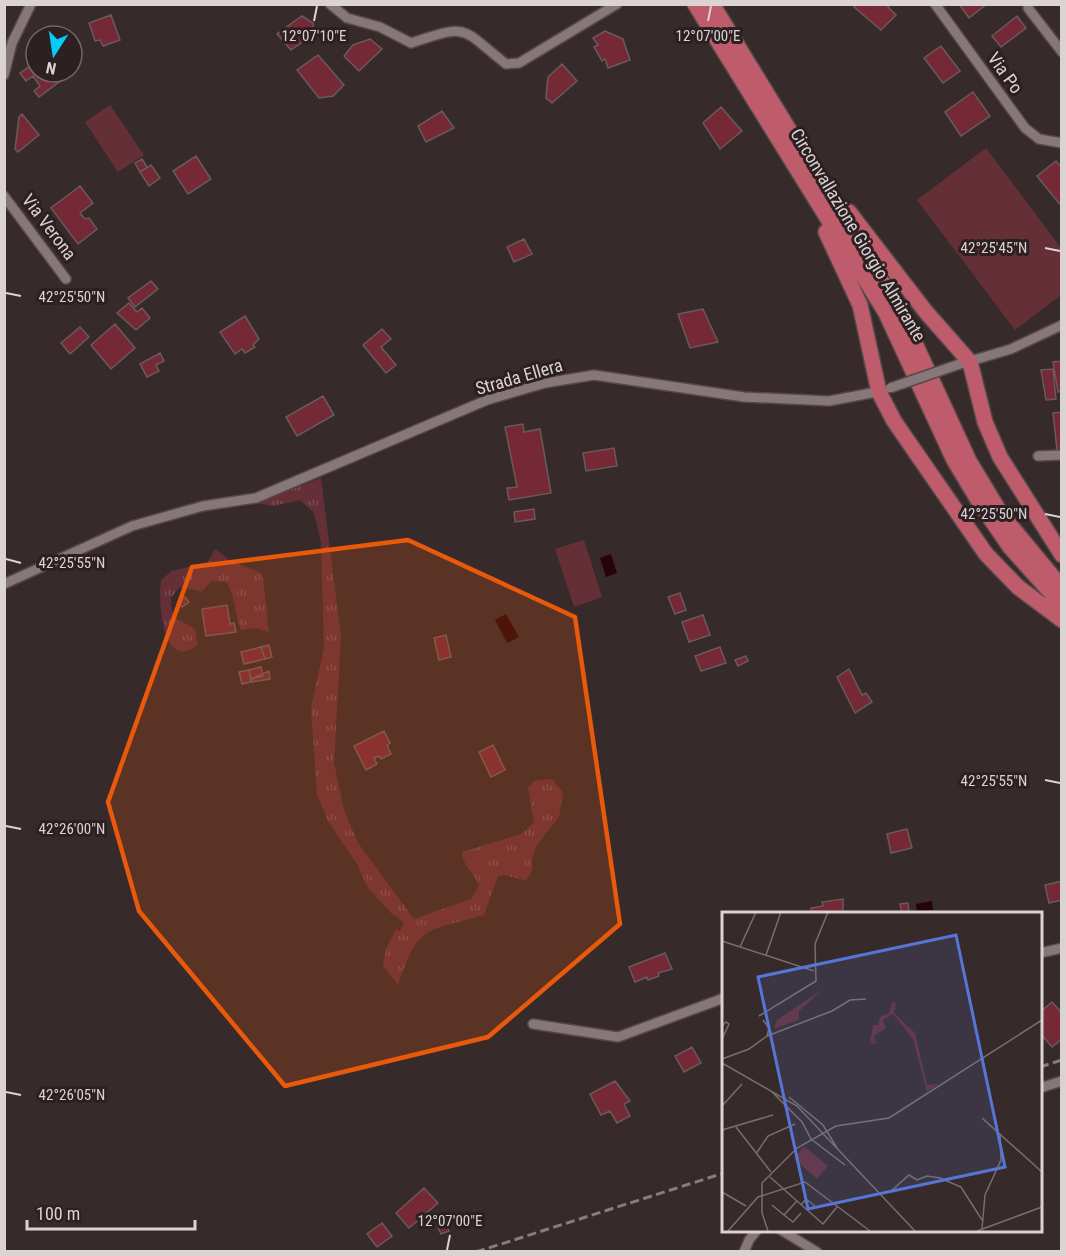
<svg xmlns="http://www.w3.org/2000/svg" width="1066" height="1256" font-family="'Roboto Condensed',sans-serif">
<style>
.grass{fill:url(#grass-tufts)}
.green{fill:#652f37}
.water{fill:#28030a}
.building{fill:#752937;stroke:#695a5c;stroke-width:1.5}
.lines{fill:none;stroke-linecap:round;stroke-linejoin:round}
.minor-casing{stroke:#534949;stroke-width:12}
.trunk-casing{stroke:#534949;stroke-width:18}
.minor{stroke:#877779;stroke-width:9}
.trunk{stroke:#be5c6c;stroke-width:15}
.rail{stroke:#887d7e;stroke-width:3;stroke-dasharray:9 4.5;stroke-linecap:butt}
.minor-bridge-casing{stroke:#534949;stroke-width:12;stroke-linecap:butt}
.minor-bridge{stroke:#877779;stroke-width:9}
.marked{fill:#e8590c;fill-opacity:0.2;stroke:#e8590c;stroke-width:4.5;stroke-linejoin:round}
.ticks{fill:none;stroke:#dbd3d3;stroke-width:2}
.labels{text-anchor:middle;stroke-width:6;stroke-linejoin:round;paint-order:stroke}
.street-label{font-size:18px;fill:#dbd3d3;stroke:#2d2022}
.inset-road{fill:none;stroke:#796e6e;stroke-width:1.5}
.view{fill:#5676d6;fill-opacity:0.15;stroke:#5676d6;stroke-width:3}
.inset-edge{fill:none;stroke:#dbd3d3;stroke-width:3}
.ticks-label{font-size:15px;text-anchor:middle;fill:#dbd3d3;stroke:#2d2022;stroke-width:6;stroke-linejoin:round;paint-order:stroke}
</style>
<defs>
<pattern id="grass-tufts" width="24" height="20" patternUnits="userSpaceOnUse" patternTransform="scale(1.5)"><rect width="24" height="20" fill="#652f37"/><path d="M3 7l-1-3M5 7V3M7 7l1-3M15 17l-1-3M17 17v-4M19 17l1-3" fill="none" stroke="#7a4c53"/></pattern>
</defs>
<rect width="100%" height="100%" fill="#372a2b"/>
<!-- grass -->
<path class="grass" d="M321 478 341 637 334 763 344 810 358 843 414 919 471 899 479 886C475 874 462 865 462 852L521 834 534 823 528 788 534 781 552 779 563 793 559 817 537 845 532 858V871L526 880C516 880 508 873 498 876L484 915C426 932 419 923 398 985L383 966 386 949 396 929 400 931 404 922 392 914 368 888 357 864 328 821 317 794 311 708 324 648 321 542 314 513 300 500 273 506 256 503Z
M215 549 232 562 259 572 263 577 269 632 255 628 241 630C234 614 236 596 226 582L212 581 202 591 180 587 171 598C171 624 179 617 196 630L197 645C162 673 158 601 161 580L172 571 208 562Z"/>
<!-- green -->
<path class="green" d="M110 105 144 155 118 172 85 122Z
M986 148 1061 248V295L1015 330 917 200Z
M584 540 602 597 574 607 555 549Z"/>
<!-- water -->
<path class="water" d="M611 554 617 573 606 577 600 558Z
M506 614 519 637 507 643 495 620Z
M932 901 933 910 917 912 916 904Z"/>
<!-- building -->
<path class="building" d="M857 4H891L888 7 896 15 881 30 854 7Z
M959 4H987L969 18Z
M111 15 120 40 103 46 100 40 95 41 89 23Z
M302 16 313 23 314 34 291 50 277 34Z
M1017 16 1026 28 1001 47 992 36Z
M605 31 623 39 630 60 608 68 605 59 602 61 594 47 598 45 593 38Z
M370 39 382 49 359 71 344 56 353 45Z
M941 46 960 71 943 83 924 58Z
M318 55 344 85 333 96 319 98 297 70Z
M36 62V72H58L63 79 39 97 34 91 40 86 33 76 26 81 20 73Z
M562 64 577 81 552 103 546 98 548 77Z
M973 92 990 116 961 136 945 112Z
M721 107 742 131 720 149 703 123Z
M442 111 454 128 426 142 418 126Z
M22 114 39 135 18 152 15 149 19 117Z
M196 156 211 179 188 194 173 171Z
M142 159 147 167 140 172 135 163Z
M1056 161 1062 168V207L1037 176Z
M151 165 160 178 149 186 140 172Z
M80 186 93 203 80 213 85 219 89 218 97 229 78 244 51 208Z
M524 239 532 254 514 262 507 247Z
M151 281 158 289 135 307 128 298Z
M129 303 137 312 142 308 150 318 136 330 117 313Z
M703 309 718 342 690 348 678 314Z
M245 316 259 339 253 345 255 347 245 353 242 349 235 354 220 332Z
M115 324 135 348 111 369 91 345Z
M80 327 89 337 70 354 61 343Z
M382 329 391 339 381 347 396 365 386 373 363 345Z
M160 353 164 361 156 365 159 371 147 377 140 364Z
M1062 361V391L1058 392 1053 362Z
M1053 369 1056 399 1046 400 1041 370Z
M323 396 334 415 297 436 286 417Z
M1062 412V450H1057L1053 413Z
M523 424 524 432 540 429 551 493 509 500 507 488 517 487 505 427Z
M614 448 617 466 586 471 583 453Z
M534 509 535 519 515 522 514 512Z
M680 593 686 610 675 614 668 597Z
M185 597 189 602 182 607 178 602Z
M227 605 230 624 234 623 236 632 206 636 202 609Z
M703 615 710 635 689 642 682 622Z
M446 635 451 657 439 660 434 638Z
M269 645 272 657 265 659 261 647Z
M261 647 265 659 244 664 241 652Z
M720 647 726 663 701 671 695 656Z
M746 656 748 661 738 666 735 660Z
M261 667 263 676 251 679 249 670Z
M849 669 862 695 866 693 872 702 855 713 837 677Z
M249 670 251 682 242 684 239 672Z
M269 671 270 679 251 682V679Z
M384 731 390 743 387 745 391 754 381 759 379 756 374 758 377 764 366 770 354 746Z
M493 745 505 770 491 777 479 752Z
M907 829 912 848 891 853 887 834Z
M1062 881V900L1049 903 1045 885Z
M843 899V914H812L811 908 823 906 822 902Z
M908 903 909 912 902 914 900 904Z
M665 953 672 969 658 973 659 976 648 980 647 977 635 982 629 967Z
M1052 1002 1062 1013V1039L1052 1047 1040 1033V1012Z
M692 1047 701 1063 684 1072 675 1056Z
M615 1081 630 1101 624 1104 630 1116 617 1123 610 1111 601 1115 590 1094Z
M424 1188 438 1203 409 1228 396 1213Z
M445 1222 449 1231 441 1234 437 1225Z
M382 1223 392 1236 377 1247 367 1234Z"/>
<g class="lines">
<!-- minor casing -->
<g class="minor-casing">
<path id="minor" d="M330 4 347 18 380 27 411 43C471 23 460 28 506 64L519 63 617 4
M935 4 1025 128 1039 139 1062 143
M1028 8 1062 52
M4 75 12 43 31 4
M4 196 66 279
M957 365 1011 349 1062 325
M1038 456 1062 455
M4 584 132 526 203 506 256 498 487 400 545 383 594 375 744 397 829 401 882 391
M1040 953 1062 948
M533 1024 618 1037 724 998
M1040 1088 1062 1081
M781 1230 817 1252
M744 1252 749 1240 757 1230"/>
</g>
<!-- trunk casing -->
<g class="trunk-casing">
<path id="trunk" d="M695 4 886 313 954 460 981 505 1010 547 1062 605
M712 4 901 313 969 461 1001 514 1062 588
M849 212 926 312 970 362 985 422 1000 457 1062 555
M826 232 860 305 879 392 894 421 986 554 1018 587 1062 620"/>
</g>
<!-- minor -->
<use href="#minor" class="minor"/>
<!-- trunk -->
<use href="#trunk" class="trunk"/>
<!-- rail -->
<path class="rail" d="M1040 1067 1062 1060
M476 1252 724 1173"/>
<!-- minor-bridge casing -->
<g class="minor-bridge-casing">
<path id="minor-bridge" d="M890 388 957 365"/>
</g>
<!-- minor-bridge -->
<use href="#minor-bridge" class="minor-bridge"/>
</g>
<!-- marked area -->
<path class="marked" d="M408 540 575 617 620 924 488 1037 285 1086 139 911 108 802 192 567Z"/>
<!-- ticks -->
<path class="ticks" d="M314 21 317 6M708 21 711 6M1045 248 1060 251M6 293 21 296M1045 514 1060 517M6 559 21 563M1045 780 1060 783M6 826 21 829M6 1092 21 1095M447 1250 450 1235"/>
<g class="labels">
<!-- street labels -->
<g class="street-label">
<text transform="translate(1005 73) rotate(54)" y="6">Via Po</text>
<text transform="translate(49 227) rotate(53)" y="6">Via Verona</text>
<text transform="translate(858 235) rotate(59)" y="6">Circonvallazione Giorgio Almirante</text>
<text transform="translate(519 377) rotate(-16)" y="6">Strada Ellera</text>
</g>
</g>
<!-- overview -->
<g transform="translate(722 912)">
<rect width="320" height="320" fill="#372a2b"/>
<path d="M101 77 77 99V108L52 117 55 108ZM171 89 174 92 172 101 193 121 205 173 216 172 205 180 191 127 171 102 161 108 164 116 152 124 154 132 148 131 151 113H156L158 105 167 101Z" fill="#652f37"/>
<path d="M82 234 106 254 95 267 72 247Z" fill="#652f37"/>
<path class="inset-road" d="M0 29 92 59M18 35 34 0M44 43 59 0M37 104 94 69 93 32 106 0M0 114 4 110 7 112 0 127M45 124 110 99 128 88 144 87M0 147 27 137 45 124 47 116 41 108M0 151 75 194 193 319M50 180 80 210 89 227 123 253M67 185 101 213 115 236M0 194 20 172M260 206 320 260M14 215 49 260M0 218 51 203M34 242 46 224 73 212M48 265 101 312 115 295M0 280 24 294M168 280 187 263 195 268 205 264 218 266 239 275 260 308M50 293 62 303 75 289M79 293 84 287 93 294M62 303 71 310 79 301M260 317 263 283 279 248 278 222M6 319 36 285 83 270 148 319M46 319 40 301V271L75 236 114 214 167 206 320 108M255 319 320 295"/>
<path class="view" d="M234 23 283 255 86 297 36 65Z"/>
<rect width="320" height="320" class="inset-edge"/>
</g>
<g class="ticks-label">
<text x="314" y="41">12°07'10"E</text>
<text x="708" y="41">12°07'00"E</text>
<text x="994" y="253">42°25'45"N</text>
<text x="72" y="302">42°25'50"N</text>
<text x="994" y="519">42°25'50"N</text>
<text x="72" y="568">42°25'55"N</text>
<text x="994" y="786">42°25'55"N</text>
<text x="72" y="834">42°26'00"N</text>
<text x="72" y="1100">42°26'05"N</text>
<text x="450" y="1226">12°07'00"E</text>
</g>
<!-- border -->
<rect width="1066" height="1256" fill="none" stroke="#dbd3d3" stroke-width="12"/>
<!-- north arrow -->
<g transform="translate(54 54) rotate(192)"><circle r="28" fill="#2d2022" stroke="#736869" stroke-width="1.5"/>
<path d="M0-4.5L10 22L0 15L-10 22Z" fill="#06cbf9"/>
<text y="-9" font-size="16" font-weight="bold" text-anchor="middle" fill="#dbd3d3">N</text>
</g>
<!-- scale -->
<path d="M27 1220v9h168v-9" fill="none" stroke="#dbd3d3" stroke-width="3"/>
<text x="36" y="1220" font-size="18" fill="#dbd3d3" stroke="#2d2022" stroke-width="4.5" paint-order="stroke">100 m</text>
</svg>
